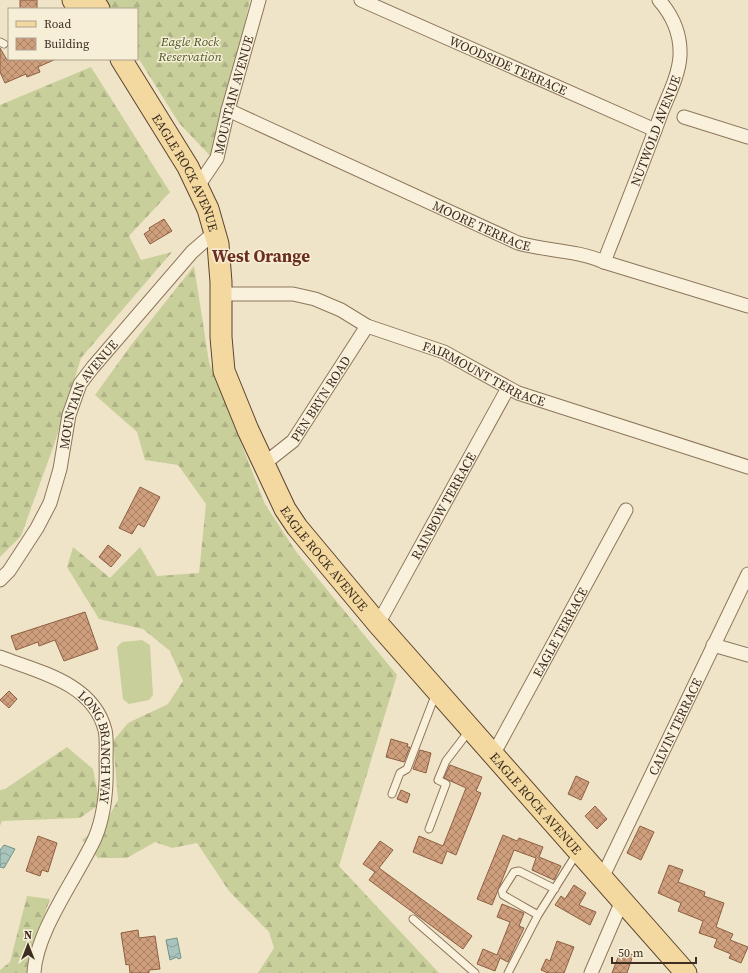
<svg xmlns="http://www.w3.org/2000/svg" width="748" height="973" font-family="'Source Serif 4',serif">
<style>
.forest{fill:url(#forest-firs)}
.park{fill:#c9cf9b}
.water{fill:url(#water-waves);stroke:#6f938a}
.building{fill:url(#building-cross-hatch);stroke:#8d5f41}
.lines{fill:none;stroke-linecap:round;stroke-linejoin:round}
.service-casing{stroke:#8d765c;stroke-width:9}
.minor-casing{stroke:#8d765c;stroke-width:15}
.primary-casing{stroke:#5b4430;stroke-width:23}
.service{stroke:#faf1dc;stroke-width:7}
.minor{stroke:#faf1dc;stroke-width:13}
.primary{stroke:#f3d9a0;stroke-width:21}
.labels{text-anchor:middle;stroke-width:3;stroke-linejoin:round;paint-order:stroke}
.park-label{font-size:13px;font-style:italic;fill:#4d5a26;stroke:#f7eed8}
.street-label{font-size:13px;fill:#3d2e20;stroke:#f7eed8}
.district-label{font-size:17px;font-weight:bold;fill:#6b2e1e;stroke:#f7eed8}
</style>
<defs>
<pattern id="forest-firs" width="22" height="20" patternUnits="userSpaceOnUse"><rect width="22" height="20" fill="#c9cf9b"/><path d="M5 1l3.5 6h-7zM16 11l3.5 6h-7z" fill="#aeb285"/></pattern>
<pattern id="water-waves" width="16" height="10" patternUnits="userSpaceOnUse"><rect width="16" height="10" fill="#a9c4bc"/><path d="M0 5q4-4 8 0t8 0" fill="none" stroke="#8ba098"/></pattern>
<pattern id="building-cross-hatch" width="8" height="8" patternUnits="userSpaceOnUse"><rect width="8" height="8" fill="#cf9f7d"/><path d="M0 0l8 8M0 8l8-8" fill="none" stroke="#a98266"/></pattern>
</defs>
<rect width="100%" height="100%" fill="#f0e4c8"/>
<!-- forest -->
<path class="forest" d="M103 0H250L214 160 179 123 137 56V9H108Z
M91 67 170 192 129 236 141 260 172 252 81 358 55 442 21 536 0 557V105Z
M194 266 209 362 265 504 297 553 397 675 339 866 439 973H258L274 948 269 932 229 891 197 843 172 848 155 842 127 858H98L82 840 106 821 118 800 113 741 128 723 168 704 183 681 170 651 143 629 99 619 67 567 73 547 110 578 140 547 157 576 199 573 206 504 178 465 145 460 137 432 95 395 132 344Z
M67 747 93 769 100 804 80 818 2 821 0 826V790L5 789Z
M27 896 50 899 32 950 29 973H0V970L10 962Z"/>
<!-- park -->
<path class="park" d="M142 640 150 645 153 695 149 700 129 704 123 699 117 647 122 642Z"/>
<!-- water -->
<path class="water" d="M4 845 15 849 4 868 0 867V850Z
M177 938 181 958 178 959 177 957 170 960 166 940Z"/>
<!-- building -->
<path class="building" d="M20 0H37V9H20Z
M0 48 7 60 56 59 38 67 40 72 27 77 26 74 5 83 0 72Z
M164 219 172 231 150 244 144 234 150 230 149 228Z
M140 487 160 497 144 527 138 524 132 534 119 528Z
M108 545 121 555 111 567 99 557Z
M85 612 98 649 64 661 55 640 39 646 38 642 16 650 11 636Z
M9 691 17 699 9 708 0 700Z
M391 739 408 744 407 747H410L404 762 386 757Z
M420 750 431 753 426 773 413 769Z
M450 765 482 777 476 791 481 793 456 855 447 851 442 864 413 852 419 836 443 846 466 788 444 778Z
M576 776 589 782 581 800 568 794Z
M401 790 410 794 407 803 397 799Z
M595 806 607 819 597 829 585 816Z
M640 826 654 832 641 860 627 853Z
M503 835 517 841 519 838 543 847 539 857 561 866 554 880 532 870 536 858 514 850 492 905 477 899Z
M38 836 57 843 48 872 42 870 40 876 26 871Z
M380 841 393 850 379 868 472 936 463 949 369 880 375 872 363 864Z
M669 865 683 870 678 882 705 892 704 896 724 903 716 927 733 934 730 940 748 947 741 963 729 958 731 954 714 947 717 939 699 933 703 921 678 911 681 903 658 893Z
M574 885 586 893 579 905 596 912 590 925 555 905 561 896 565 899Z
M502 904 524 913 519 926 524 928 508 962 500 958 495 971 477 964 483 949 497 955 510 922 497 917Z
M138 930 139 938 155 936 160 969 149 970V973H130L129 964 126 965 121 933Z
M557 941 574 947 564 973H548L541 970 546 959 550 961Z
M621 950 633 955 627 973H612Z"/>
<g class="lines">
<!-- service casing -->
<g class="service-casing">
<path id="service" d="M0 42 4 44
M392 794 400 773 407 769 436 693
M429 829 446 784 438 780 446 761 469 731
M538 915 503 895 502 891 514 872 519 871 555 889
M413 919 475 973
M508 973 538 915 577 853"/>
</g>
<!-- minor casing -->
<g class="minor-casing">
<g id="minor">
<path id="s1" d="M361 0 655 130"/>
<path id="s2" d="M228 110 518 243C546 251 577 250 604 262L748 306"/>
<path d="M684 117 748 137"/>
<path id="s3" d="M198 186 217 158 228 110 259 0"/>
<path id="s4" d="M604 262C623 213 643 164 661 114 668 96 679 75 680 56 681 35 673 16 659 0"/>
<path id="s5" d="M220 294H293L315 299 341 310 367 326 444 352 518 393 748 467"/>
<path id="s6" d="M265 463 293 441 367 326"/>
<path id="s7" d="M0 580 9 571 37 528 50 503 60 469 69 415 80 384 93 367 192 252 215 232"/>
<path id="s8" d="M378 624 508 388"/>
<path d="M713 645 748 655"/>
<path id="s9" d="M0 657C39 672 93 683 105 730 107 739 106 751 106 760 107 786 105 814 95 838 77 877 36 931 34 973"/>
<path id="s10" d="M493 755 626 510"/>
<path id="s11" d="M602 878 748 574"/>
<path d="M591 973 622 901"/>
</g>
</g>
<!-- primary casing -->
<g class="primary-casing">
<g id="primary">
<path d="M73 0 78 9"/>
<path d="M93 0 99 9"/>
<path id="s12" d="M121 59 188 167 208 209 218 244 221 282V337L224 371 248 430 285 509 297 527 378 624 686 973"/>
</g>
</g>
<!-- service -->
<use href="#service" class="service"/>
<!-- minor -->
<use href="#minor" class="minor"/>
<!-- primary -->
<use href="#primary" class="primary"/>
</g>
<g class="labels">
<!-- park labels -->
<g class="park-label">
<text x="190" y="46">Eagle Rock<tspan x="190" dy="15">Reservation</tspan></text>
</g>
<!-- street labels -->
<g class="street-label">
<text dy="5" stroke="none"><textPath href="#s1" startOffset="161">WOODSIDE TERRACE</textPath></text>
<text dy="5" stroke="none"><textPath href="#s3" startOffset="99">MOUNTAIN AVENUE</textPath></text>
<text dy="5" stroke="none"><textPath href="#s4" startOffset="141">NUTWOLD AVENUE</textPath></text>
<text dy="5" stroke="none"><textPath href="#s12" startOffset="131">EAGLE ROCK AVENUE</textPath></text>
<text dy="5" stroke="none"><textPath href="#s2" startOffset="279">MOORE TERRACE</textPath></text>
<text dy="5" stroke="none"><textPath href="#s5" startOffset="281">FAIRMOUNT TERRACE</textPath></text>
<text dy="5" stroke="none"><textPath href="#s7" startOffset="209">MOUNTAIN AVENUE</textPath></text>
<text dy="5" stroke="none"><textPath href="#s6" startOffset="86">PEN BRYN ROAD</textPath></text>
<text dy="5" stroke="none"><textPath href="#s8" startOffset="135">RAINBOW TERRACE</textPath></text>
<text dy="5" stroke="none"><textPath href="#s12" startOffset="551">EAGLE ROCK AVENUE</textPath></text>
<text dy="5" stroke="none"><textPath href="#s10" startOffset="140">EAGLE TERRACE</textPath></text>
<text dy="5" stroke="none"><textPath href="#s11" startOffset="168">CALVIN TERRACE</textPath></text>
<text dy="5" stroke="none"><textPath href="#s9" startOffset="148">LONG BRANCH WAY</textPath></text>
<text dy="5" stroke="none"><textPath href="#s12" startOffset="875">EAGLE ROCK AVENUE</textPath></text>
</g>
<!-- district labels -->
<g class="district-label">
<text x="261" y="262">West Orange</text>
</g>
</g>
<!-- legend -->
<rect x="8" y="8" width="130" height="52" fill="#f7eed8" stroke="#ada18e"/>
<rect x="16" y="21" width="20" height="6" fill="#f3d9a0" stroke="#ada18e"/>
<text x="44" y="28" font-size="12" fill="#3d2e20">Road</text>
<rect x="16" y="38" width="20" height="12" fill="url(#building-cross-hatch)" stroke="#ada18e"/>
<text x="44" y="48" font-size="12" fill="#3d2e20">Building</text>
<!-- north arrow -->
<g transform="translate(28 945)" stroke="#f7eed8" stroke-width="3" paint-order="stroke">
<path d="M0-3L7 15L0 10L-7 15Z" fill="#3d2e20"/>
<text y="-6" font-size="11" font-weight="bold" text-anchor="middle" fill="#3d2e20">N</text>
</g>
<!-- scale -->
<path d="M612 957v6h84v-6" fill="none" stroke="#3d2e20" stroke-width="2"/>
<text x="618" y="957" font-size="12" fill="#3d2e20" stroke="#f7eed8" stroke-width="3" paint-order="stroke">50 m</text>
</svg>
